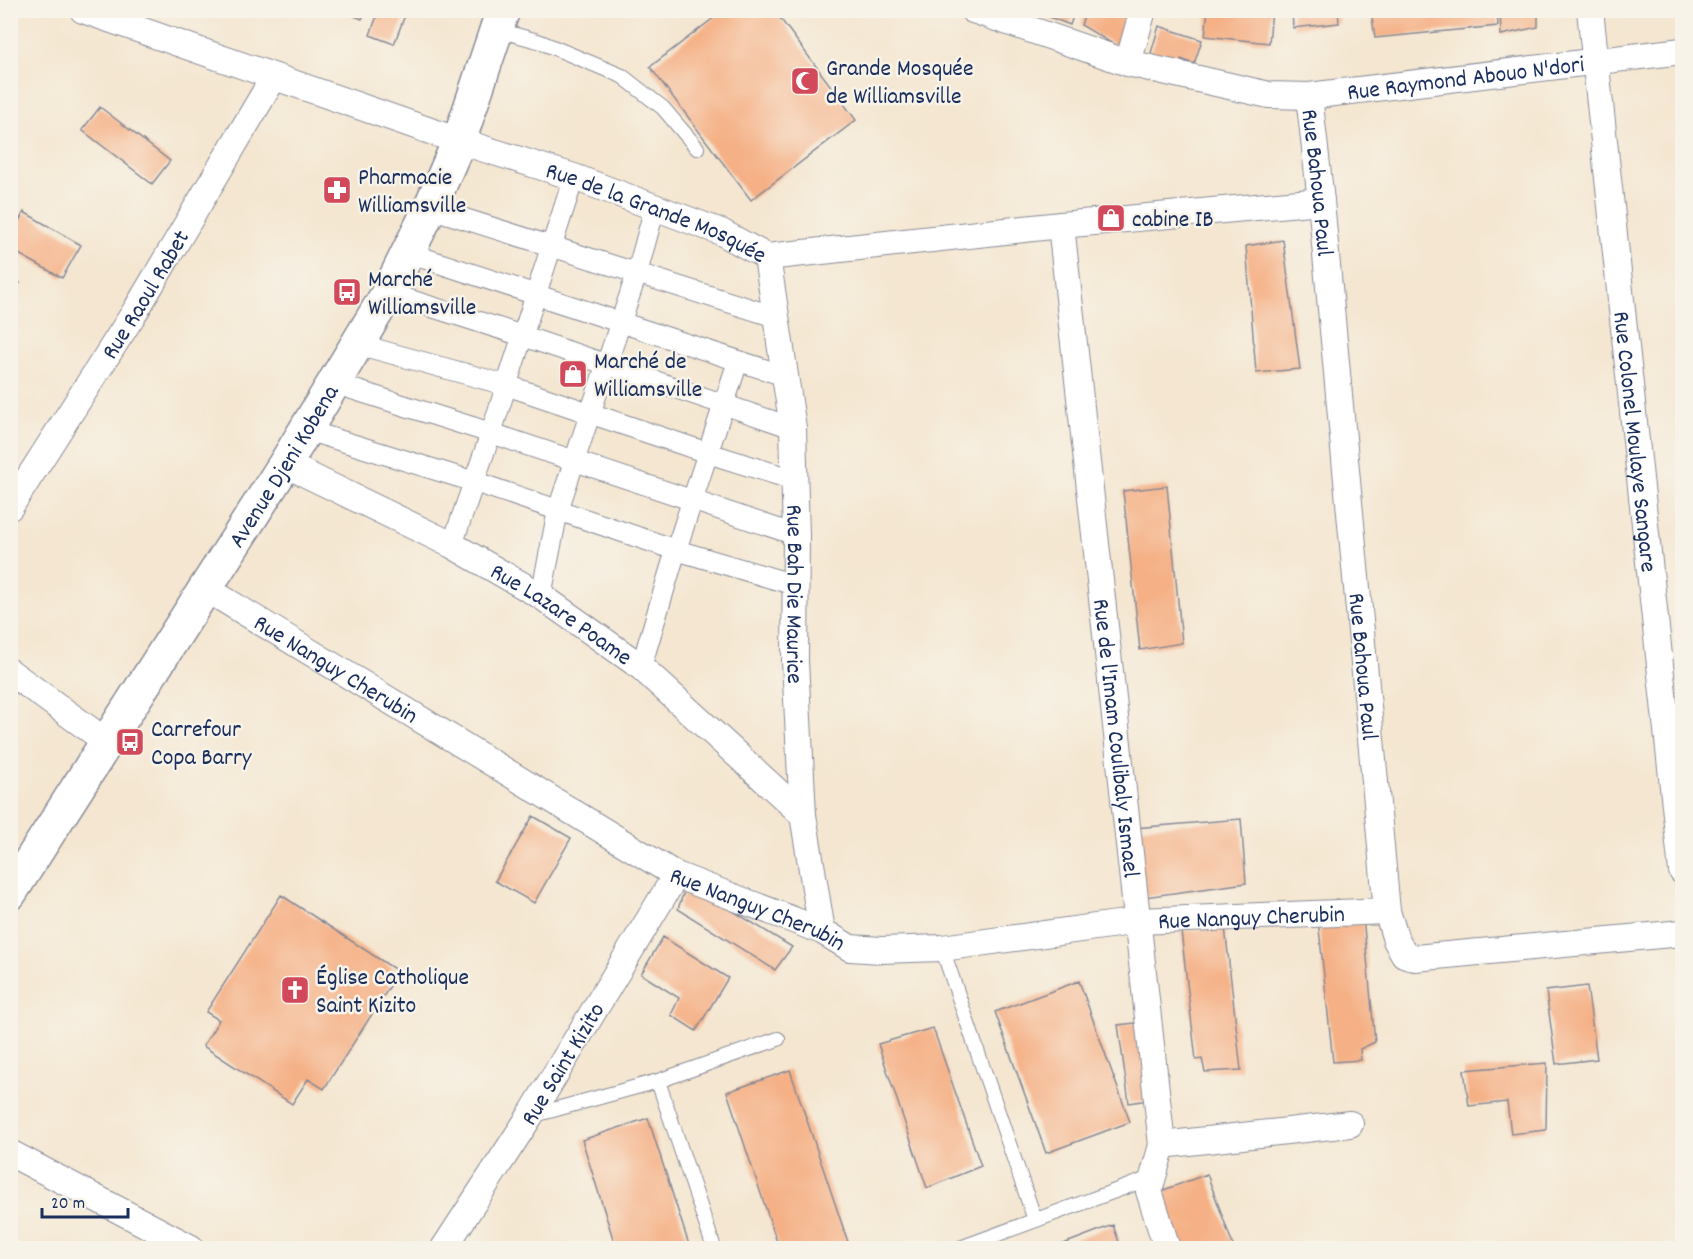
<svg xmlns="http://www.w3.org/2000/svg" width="1693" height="1259" font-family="Dekko,sans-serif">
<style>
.building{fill:#f5b085}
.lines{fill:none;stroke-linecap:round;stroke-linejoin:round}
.service-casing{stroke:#888a97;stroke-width:16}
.pedestrian-casing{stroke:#888a97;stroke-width:22}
.minor-casing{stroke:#888a97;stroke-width:28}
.tertiary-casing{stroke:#888a97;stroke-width:36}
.service{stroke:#fff;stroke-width:14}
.pedestrian{stroke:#fff;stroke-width:20}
.minor{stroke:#fff;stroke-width:26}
.tertiary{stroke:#fff;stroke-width:33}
.labels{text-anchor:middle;stroke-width:5;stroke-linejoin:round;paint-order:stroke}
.poi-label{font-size:24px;fill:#1b2f5e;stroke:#f7f3e8;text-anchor:start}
.street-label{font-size:24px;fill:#1b2f5e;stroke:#f7f3e8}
</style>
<rect width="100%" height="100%" fill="#f7f3e8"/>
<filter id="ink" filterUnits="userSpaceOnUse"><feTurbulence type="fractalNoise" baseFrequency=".0167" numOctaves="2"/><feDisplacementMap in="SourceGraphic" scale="12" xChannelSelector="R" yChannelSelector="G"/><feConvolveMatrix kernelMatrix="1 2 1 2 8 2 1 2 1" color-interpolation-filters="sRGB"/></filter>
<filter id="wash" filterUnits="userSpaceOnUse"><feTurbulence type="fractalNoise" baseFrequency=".008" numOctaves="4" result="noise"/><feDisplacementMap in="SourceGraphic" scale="24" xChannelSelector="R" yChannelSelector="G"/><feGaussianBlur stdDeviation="1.35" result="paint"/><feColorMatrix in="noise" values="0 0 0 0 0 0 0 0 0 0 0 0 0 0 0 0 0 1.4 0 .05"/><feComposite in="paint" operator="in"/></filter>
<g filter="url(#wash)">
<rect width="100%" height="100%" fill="#f4e6d0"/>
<g id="blocks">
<!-- building -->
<path class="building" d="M339 10H365L362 19Z
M379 10H407L394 44 370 35Z
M724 10H774L856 120 751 200 650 67Z
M1040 10H1075L1070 25 1039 13Z
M1086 10H1133L1123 50 1081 25Z
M1208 10H1272L1269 43 1205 36Z
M1292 10H1338L1339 23 1293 28Z
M1371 10H1497L1498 26 1375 38Z
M1500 10H1538V27L1501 35Z
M1159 26 1202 40 1194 64 1181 59 1177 73 1148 63Z
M100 107 170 161 152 184 82 130Z
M24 212 81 245 62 278 10 249V236Z
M1283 240 1300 369 1256 373 1246 246Z
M10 275 20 283 10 295Z
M1167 486 1182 643 1140 650 1123 491Z
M533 816 571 838 534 903 495 881Z
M1241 819 1246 883 1145 897 1134 828Z
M687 883 792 947 775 970 678 909Z
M281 895 399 972 324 1089 308 1079 292 1104 203 1046 219 1020 206 1012Z
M1363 916 1375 1042 1360 1049 1361 1060 1333 1062 1318 919Z
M1225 927 1241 1070 1205 1072 1202 1059 1196 1060 1181 931Z
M663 937 728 978 696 1031 671 1015 679 998 641 974Z
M1079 981 1130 1122 1046 1153 995 1012Z
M1587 986 1597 1059 1556 1064 1546 991Z
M1144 1022 1155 1099 1129 1103 1118 1025Z
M933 1028 981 1166 927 1188 878 1044Z
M1547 1063 1546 1130 1511 1134 1507 1102 1469 1106 1464 1070Z
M790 1070 850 1248H779L727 1092Z
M648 1118 690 1248H616L582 1140Z
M1207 1174 1234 1248H1173L1153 1194Z
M1113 1225 1121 1248H1053Z"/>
</g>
</g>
<g filter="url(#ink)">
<use href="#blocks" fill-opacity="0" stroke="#888a97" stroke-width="1.5"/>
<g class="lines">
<!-- service casing -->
<g class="service-casing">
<path id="service" d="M497 30 538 41 622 76 663 108 697 148
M942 948 1035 1220
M658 1081 714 1248
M531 1116 658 1081 778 1039
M960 1248 1153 1177"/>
</g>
<!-- pedestrian casing -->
<g class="pedestrian-casing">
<path id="pedestrian" d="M430 208 776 317
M408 253 785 376
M388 293 523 336 793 428
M357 344 506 385 708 453 794 480
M333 383 491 433 796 535
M306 430 475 482 676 550 795 585
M452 545 491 433 574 177
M541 596 558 510 637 273 655 207
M641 667 676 550 738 361"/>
</g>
<!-- minor casing -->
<g class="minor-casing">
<g id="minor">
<path id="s1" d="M83 10 459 141 574 177 721 232 767 257 1061 225 1321 201"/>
<path id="s2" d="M973 10 1128 63 1269 95 1309 96 1682 51"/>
<path id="s3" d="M1590 10 1682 871"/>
<path d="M1128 63 1143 10"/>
<path id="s4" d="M1309 96 1321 201 1387 911 1396 940 1404 954 1415 958 1682 933"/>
<path id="s5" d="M1061 225 1162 1145 1149 1191 1167 1248"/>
<path id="s6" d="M767 257 793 428 796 535 795 661 803 815 822 931"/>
<path id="s7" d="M285 464 452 545 541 596 641 667 803 815"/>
<path id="s8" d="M10 507 136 310 274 77"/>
<path id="s9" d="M205 588 676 875 822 931 850 948 881 950 942 948 1139 921 1387 911"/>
<path d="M10 672 107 742"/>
<path d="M1162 1145 1350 1124"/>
<path d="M10 1153 191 1248"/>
<path id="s10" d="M444 1248 530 1116 676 875"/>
</g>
</g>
<!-- tertiary casing -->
<g class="tertiary-casing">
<g id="tertiary">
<path id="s11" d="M10 893 285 464 388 293 430 208 459 141 503 10"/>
</g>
</g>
<!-- service -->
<use href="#service" class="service"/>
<!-- pedestrian -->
<use href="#pedestrian" class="pedestrian"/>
<!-- minor -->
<use href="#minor" class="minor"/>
<!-- tertiary -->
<use href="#tertiary" class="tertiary"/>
</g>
</g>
<!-- icons -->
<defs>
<g id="mosque-square" transform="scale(1.5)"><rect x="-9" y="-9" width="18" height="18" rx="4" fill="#d1495b" stroke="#f7f3e8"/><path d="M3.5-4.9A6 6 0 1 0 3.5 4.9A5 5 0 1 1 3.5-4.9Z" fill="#fff"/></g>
<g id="pharmacy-square" transform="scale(1.5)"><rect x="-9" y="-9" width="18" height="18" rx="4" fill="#d1495b" stroke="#f7f3e8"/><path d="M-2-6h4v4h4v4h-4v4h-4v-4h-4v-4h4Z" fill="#fff"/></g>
<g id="shop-square" transform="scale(1.5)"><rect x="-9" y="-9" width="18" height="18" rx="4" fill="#d1495b" stroke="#f7f3e8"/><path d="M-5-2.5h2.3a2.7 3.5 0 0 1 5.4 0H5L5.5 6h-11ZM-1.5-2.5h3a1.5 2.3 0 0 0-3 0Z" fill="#fff"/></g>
<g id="bus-square" transform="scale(1.5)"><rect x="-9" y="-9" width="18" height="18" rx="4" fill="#d1495b" stroke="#f7f3e8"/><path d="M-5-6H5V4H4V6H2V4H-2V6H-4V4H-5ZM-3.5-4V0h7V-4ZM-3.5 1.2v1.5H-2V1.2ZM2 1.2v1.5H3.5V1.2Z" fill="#fff"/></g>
<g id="church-square" transform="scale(1.5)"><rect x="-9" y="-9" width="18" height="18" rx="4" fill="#d1495b" stroke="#f7f3e8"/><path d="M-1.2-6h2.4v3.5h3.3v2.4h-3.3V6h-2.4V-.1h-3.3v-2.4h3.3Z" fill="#fff"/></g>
</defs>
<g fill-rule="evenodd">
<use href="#mosque-square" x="805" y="81"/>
<use href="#pharmacy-square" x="337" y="190"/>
<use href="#shop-square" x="1111" y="218"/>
<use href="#bus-square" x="347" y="292"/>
<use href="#shop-square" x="573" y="374"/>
<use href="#bus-square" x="130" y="742"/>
<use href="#church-square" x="295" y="990"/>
</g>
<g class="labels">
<!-- poi labels -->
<g class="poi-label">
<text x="826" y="75">Grande Mosquée<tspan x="826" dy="28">de Williamsville</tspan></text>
<text x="358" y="184">Pharmacie<tspan x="358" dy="28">Williamsville</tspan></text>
<text x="1132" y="226">cabine IB</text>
<text x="368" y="286">Marché<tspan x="368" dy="28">Williamsville</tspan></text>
<text x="594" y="368">Marché de<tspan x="594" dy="28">Williamsville</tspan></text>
<text x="151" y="736">Carrefour<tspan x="151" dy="28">Copa Barry</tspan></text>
<text x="316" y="984">Église Catholique<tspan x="316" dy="28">Saint Kizito</tspan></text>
</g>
<!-- street labels -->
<g class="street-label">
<text dy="8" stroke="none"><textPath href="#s2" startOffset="506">Rue Raymond Abouo N'dori</textPath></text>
<text dy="8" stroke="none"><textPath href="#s4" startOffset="87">Rue Bahoua Paul</textPath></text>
<text dy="8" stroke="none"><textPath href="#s1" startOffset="608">Rue de la Grande Mosquée</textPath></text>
<text dy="8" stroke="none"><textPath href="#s8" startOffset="252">Rue Raoul Rabet</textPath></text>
<text dy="8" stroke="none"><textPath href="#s3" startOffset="434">Rue Colonel Moulaye Sangare</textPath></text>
<text dy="8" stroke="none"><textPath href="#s11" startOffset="507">Avenue Djeni Kobena</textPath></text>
<text dy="8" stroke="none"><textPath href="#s6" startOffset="339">Rue Bah Die Maurice</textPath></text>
<text dy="8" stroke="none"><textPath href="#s7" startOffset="315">Rue Lazare Poame</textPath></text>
<text dy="8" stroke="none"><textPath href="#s4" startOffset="573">Rue Bahoua Paul</textPath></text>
<text dy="8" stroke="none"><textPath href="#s9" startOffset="154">Rue Nanguy Cherubin</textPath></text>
<text dy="8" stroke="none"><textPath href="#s5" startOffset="516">Rue de l'Imam Coulibaly Ismael</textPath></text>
<text dy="8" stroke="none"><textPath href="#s9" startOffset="640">Rue Nanguy Cherubin</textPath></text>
<text dy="8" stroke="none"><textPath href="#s9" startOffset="1144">Rue Nanguy Cherubin</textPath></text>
<text dy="8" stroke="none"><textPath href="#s10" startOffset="219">Rue Saint Kizito</textPath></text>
</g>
</g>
<!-- margin -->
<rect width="1693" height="1259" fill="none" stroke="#f7f3e8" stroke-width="36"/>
<!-- scale -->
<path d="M42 1208v9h86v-9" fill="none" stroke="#1b2f5e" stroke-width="3"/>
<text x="51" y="1208" font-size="18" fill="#1b2f5e" stroke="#f7f3e8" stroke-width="4.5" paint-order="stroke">20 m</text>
</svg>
